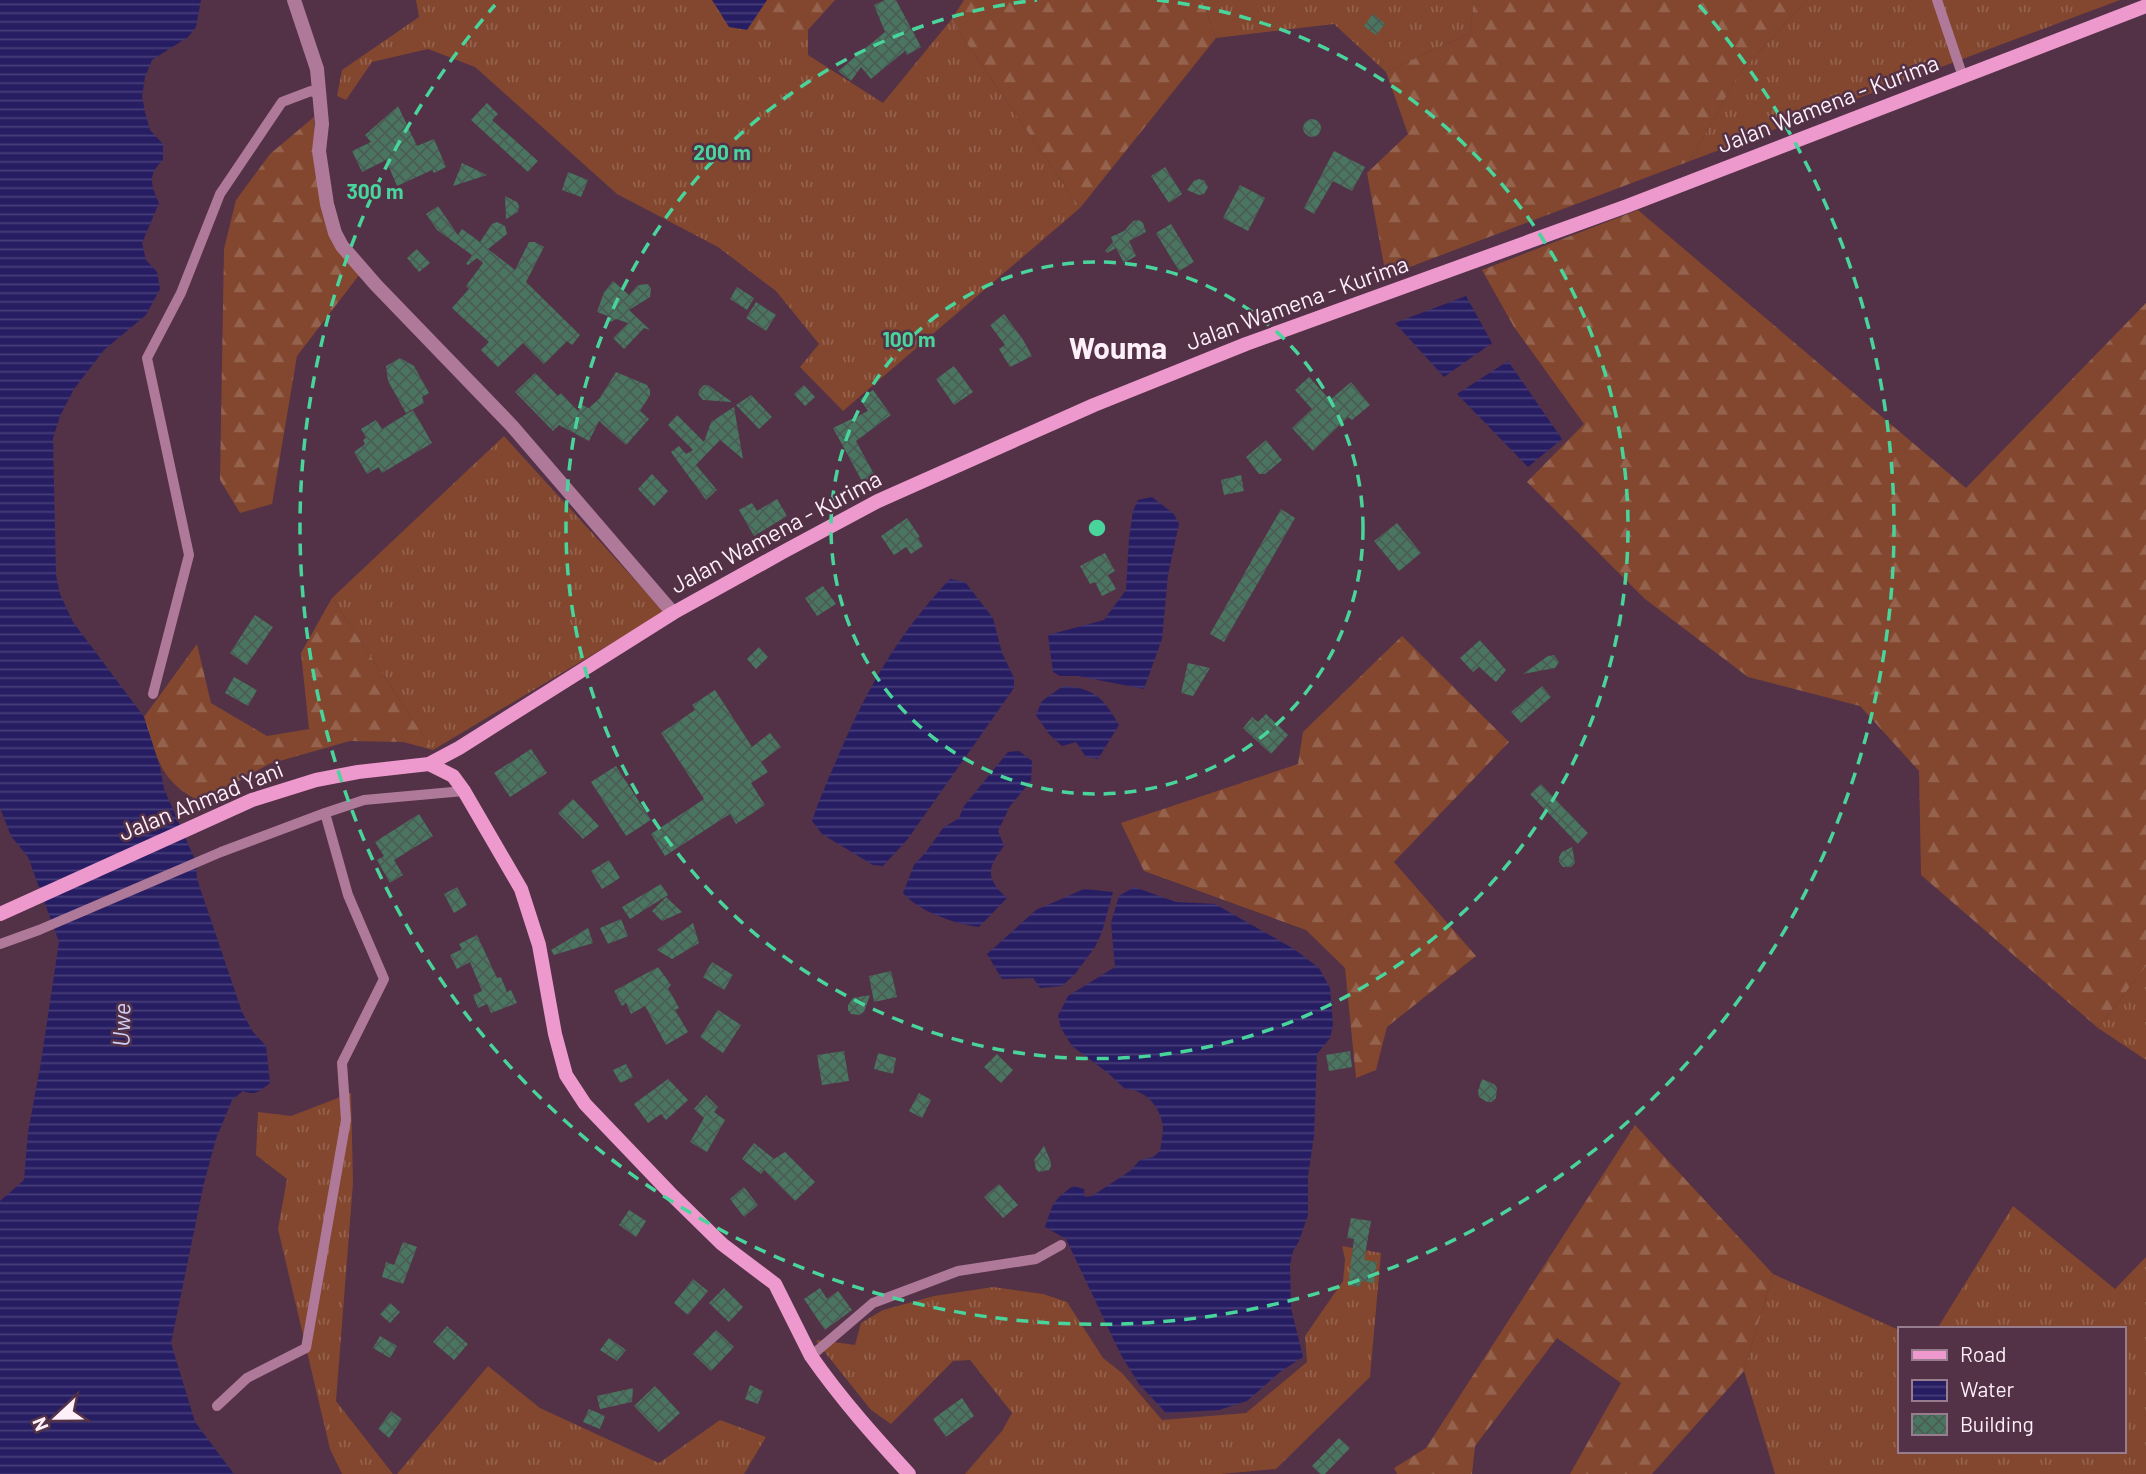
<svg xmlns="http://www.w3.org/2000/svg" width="2146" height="1474" font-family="Barlow,sans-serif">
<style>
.grass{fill:url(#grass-tufts)}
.forest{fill:url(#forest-firs)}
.water{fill:url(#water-rules)}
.building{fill:url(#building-cross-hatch)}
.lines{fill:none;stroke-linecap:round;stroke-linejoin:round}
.lane{stroke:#af7999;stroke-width:10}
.street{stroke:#af7999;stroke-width:14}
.secondary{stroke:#ee99cd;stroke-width:14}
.ring{fill:none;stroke:#49d49c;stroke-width:3.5;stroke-dasharray:12 9}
.labels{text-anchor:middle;stroke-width:5;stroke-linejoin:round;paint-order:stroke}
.street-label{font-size:23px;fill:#fef0f8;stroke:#533146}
.water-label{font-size:24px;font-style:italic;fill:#ced0fa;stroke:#533146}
.district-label{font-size:30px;font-weight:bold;fill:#fef0f8;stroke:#533146}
.centre{fill:#49d49c;stroke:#533146;stroke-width:3.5}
.ring-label{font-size:21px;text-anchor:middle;font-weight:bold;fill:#49d49c;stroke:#533146;stroke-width:5;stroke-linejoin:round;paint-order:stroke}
</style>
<defs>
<pattern id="grass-tufts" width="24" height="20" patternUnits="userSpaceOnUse" patternTransform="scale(1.75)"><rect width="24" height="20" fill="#82472e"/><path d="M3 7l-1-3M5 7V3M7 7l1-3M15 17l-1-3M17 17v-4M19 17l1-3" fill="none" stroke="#95624d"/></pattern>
<pattern id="forest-firs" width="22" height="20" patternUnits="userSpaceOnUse" patternTransform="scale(1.75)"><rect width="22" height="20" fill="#82472e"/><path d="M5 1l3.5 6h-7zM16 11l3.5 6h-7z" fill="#95624d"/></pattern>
<pattern id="water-rules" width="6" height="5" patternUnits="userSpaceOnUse" patternTransform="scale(1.75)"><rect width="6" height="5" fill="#271d62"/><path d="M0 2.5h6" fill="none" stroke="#473e79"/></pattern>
<pattern id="building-cross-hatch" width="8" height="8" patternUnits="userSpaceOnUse" patternTransform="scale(1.75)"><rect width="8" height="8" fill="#4a7561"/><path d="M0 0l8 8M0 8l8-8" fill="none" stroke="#4b5c54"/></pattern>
</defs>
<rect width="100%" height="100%" fill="#533146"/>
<!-- grass -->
<path class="grass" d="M416 0H767L748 29 808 30V55L883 103 951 20 1080 208 843 411 800 367 819 344 776 291 718 247 617 194 475 67 428 49 372 62 346 100 337 96 342 70 419 17Z
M1202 0H1474L1470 33 1386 72 1334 24 1216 38Z
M1807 0H2120L1690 161 1738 75Z
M504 436 664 612 433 750 332 598Z
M2146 966V1060L2098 1028Z
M351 1093 353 1183 336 1401 393 1474H342L330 1449 278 1229 287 1179 256 1155 258 1112 291 1116Z
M2013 1206 2115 1289 2146 1257V1474H1775L1744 1371 1773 1274 1899 1330V1451H2123V1329H1937Z
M1342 1246 1381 1253 1370 1377 1276 1469 1221 1474H965L1002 1431 1012 1413 970 1360 953 1361 891 1424 871 1410 816 1341 819 1340 855 1345 861 1323 883 1310 934 1296 993 1287 1043 1294 1067 1302 1103 1358 1122 1373 1162 1420 1246 1413 1307 1362 1305 1336 1343 1281 1345 1259Z
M488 1366 540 1408 659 1463 720 1420 766 1437 744 1474H397Z"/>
<!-- forest -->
<path class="forest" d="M767 0H835L808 30H747Z
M964 0H1202L1216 38 1080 208 951 20Z
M1474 0H1807L1738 75 1690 161 1386 276 1367 173 1408 134 1386 72 1470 33Z
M314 117 316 154 332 226 366 266 297 356 272 504 240 513 220 480 224 249 236 200 270 154Z
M1638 210 1966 488 2146 303V966L2098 1028 1921 875 1919 771 1860 706 1748 677 1645 599 1527 482 1584 424 1514 327 1482 270Z
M332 598 433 750 403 742 350 741 269 764 201 802C160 782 157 758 144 717L197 644 211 703 267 736 309 729 301 653Z
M1402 636 1509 742 1394 862 1476 956 1387 1027 1376 1070 1356 1078 1345 968 1306 930 1144 871 1121 823 1298 764 1303 732Z
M1635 1125 1773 1274 1744 1371 1652 1474H1570L1621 1383 1557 1338 1475 1446 1472 1474H1397L1394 1468 1426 1448Z"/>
<!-- water -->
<path class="water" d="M0 0H201L196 27 188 37 152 60 145 77 142 96 145 112 150 130 163 144V160C147 175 151 185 159 203L142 243 146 260 157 272 160 289 146 315 104 350 74 389 60 416 53 438 56 575 60 594 73 622 144 717 160 767 164 789 196 862 197 879 242 1012 253 1032 266 1046 270 1083C259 1091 257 1096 243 1091L232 1100 216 1139 204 1183 171 1343 195 1422 234 1474H0V1201L24 1180 28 1132 41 1062 59 942 28 857 11 836 0 808Z
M712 0H767L747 30 729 27Z
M1466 296 1492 343 1444 377 1395 323Z
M1508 361 1562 439 1528 467 1457 394Z
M1152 497 1174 514 1179 524 1168 575 1162 639 1144 689 1078 676H1060L1053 672 1048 635 1104 620 1126 590 1129 538 1133 511 1138 500Z
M950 579 965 582 993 618 1002 653 1014 678V688L907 840 883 866 873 865 822 834 812 821C818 802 826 784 834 766 864 694 896 636 950 579Z
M1063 686C1095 688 1104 699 1119 725L1098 759 1086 757 1076 742 1062 746 1049 734 1036 715 1042 701Z
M1019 751 1032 761 1031 781 1010 806 998 831 1004 846C987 868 985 878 1007 898L979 927C955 924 918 911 903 893L914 865 926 852 943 828 959 818 964 806 1008 752Z
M1134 887 1176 902 1215 904 1294 949 1319 968 1330 988 1333 1025 1330 1038 1317 1054 1314 1136 1308 1176V1215L1299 1241 1293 1251 1290 1265 1291 1308 1303 1357 1280 1372 1247 1401 1219 1410 1166 1413 1139 1384 1121 1355 1066 1239 1045 1227C1053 1204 1052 1201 1073 1186L1084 1189 1085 1197 1092 1196 1130 1171 1140 1160 1153 1157 1160 1151C1161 1144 1163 1135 1163 1127 1161 1107 1145 1089 1125 1089L1108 1073 1072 1046 1061 1028 1058 1016 1068 996 1115 967 1111 923 1119 896Z
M1084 889 1113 892 1102 932 1095 947 1075 974 1062 986 1040 988 1033 978 1002 979 987 954 1036 910Z"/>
<!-- building -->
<path class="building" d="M885 0H896L921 47 907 55 905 51 871 79 861 67 851 81 838 71 885 32 874 5Z
M1373 14 1385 24 1376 35 1364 26Z
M487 103 498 114 492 120 538 161 528 172 471 120Z
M398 106 417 146 434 139 446 167 434 173 432 170 397 186 386 160 362 172 352 151 371 142 365 135Z
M1303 128a9 9 0 1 1 18 0a9 9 0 1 1-18 0Z
M1334 151 1365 167 1352 191 1333 181 1314 214 1304 208Z
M462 163 487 175 453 186Z
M1165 167 1182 194 1169 203 1151 176Z
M568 172 588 180 581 197 562 190Z
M1199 179 1204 180 1208 187 1204 194 1199 195 1187 190 1194 181Z
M1240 185 1265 198 1248 231 1223 218Z
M505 196 517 202 519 206 518 212 506 219Z
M438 206 458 235 462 229 480 242 492 224 497 222 505 226 507 234 488 249 515 270 529 242H535L544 247 526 282 580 335 572 345 567 341 544 364 523 343 498 367 481 350 489 342 452 308 469 289 466 286 483 263 477 258 468 265 466 264 472 255 437 230 426 214Z
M1139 220 1143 223 1146 232 1129 241 1136 256 1124 263 1116 248 1107 253 1105 251 1113 242 1111 237 1124 231 1133 221Z
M1171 224 1194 262 1179 271 1156 233Z
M417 249 430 263 419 272 407 258Z
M613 281 629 295 638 285 648 284 651 288 650 297 629 310 650 330 644 328 624 349 613 338 628 323 616 319 611 322 609 320 611 317 597 312 604 292Z
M737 287 754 298 747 310 730 299Z
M756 302 776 315 766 331 746 318Z
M1004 314 1022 338 1032 356 1010 367 999 349 1005 345 990 325Z
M400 358 414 366 429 393 422 397 424 403 406 413 388 381 386 366Z
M954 366 973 392 954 405 936 379Z
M616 372 647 385 650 390V395L640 411 649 419 626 445 599 421 589 441 559 425 553 431 515 392 535 373 558 396 561 393 578 411 582 405 589 408 600 398Z
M1309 377 1330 400 1351 382 1370 405 1352 420 1348 417 1313 451 1292 428 1312 409 1295 390Z
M704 385H708L732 402 703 400 698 394 699 390Z
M804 385 815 397 805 406 794 394Z
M873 390 891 415 856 441 875 476 863 483 833 428 868 411 860 399Z
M751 395 772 417 759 429 736 405Z
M734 407 743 459 720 440 696 465 717 490 706 500 671 452 679 446 686 454 693 450 668 425 677 415 704 442 711 422Z
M413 410 432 443 382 473 379 467 367 474 354 452 365 444 363 440 366 438 361 429 376 420 382 429Z
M1266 440 1282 460 1265 474H1259L1246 457Z
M652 474 668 491 654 506 638 489Z
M1241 475 1244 491 1224 495 1221 480Z
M777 499 787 516 754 536 739 510 752 503 757 511Z
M1281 509 1295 518 1224 642 1210 634Z
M907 518 920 537 918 538 923 546 911 554 906 547 894 555 881 536Z
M1397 523 1421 553 1399 571 1374 541Z
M1105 553 1115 571 1108 575 1116 589 1102 596 1095 582 1090 584 1080 566Z
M823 586 836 604 817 616 805 598Z
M255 615 273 627 247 665 230 653Z
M1480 640 1506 670 1496 682 1479 667 1473 672 1460 658Z
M759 647 768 657 756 669 747 659Z
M1554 655 1559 662 1555 668 1523 674 1548 656Z
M1188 663 1210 668 1193 696 1181 693Z
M234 677 257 690 248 706 225 693Z
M1542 686 1551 697 1521 723 1511 712Z
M715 690 752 747 770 733 781 747 761 762 768 772 751 783 765 805 736 824 730 814 665 856 651 834 704 799 661 733 695 710 692 705Z
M1266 714 1288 735 1271 754 1243 728 1252 717 1258 722Z
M531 749 547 773 510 797 494 773Z
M616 766 651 820 626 836 591 782Z
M1541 784 1588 833 1578 844 1530 794Z
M573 799 599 826 583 839 558 813Z
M419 814 433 836 394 860 403 875 390 883 377 860 384 856 375 842Z
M1572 847 1575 863 1571 867H1563L1559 862V857L1562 852Z
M609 860 620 878 602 889 591 871Z
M661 884 668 895 630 919 622 907Z
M457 887 467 905 454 913 444 894Z
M666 897 682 912 662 921 652 911Z
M621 919 628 936 608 944 600 928Z
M693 923 699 943 672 959 657 950Z
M588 928 593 943 554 955 551 950Z
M477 935 497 978 501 977 507 992 511 990 517 1003 491 1013 487 1004 478 1008 473 995 482 991 470 962 457 969 450 955 462 949 459 944Z
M712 962 733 975 724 990 703 977Z
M658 967 671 985 668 988 679 1008 675 1010 688 1032 666 1045 645 1006 631 1014 626 1003 622 1006 614 991Z
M891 971 897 997 874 1002 869 976Z
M870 995 864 1012 860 1015 851 1014 848 1010V1005L853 998Z
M718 1010 741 1025 723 1053 700 1037Z
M844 1051 849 1081 822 1085 817 1055Z
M1350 1051 1352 1067 1329 1071 1326 1055Z
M878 1053 896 1058 893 1074 874 1069Z
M997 1054 1013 1070 1001 1083 984 1067Z
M626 1064 633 1077 620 1083 613 1070Z
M668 1079 688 1100 666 1120 661 1114 648 1123 634 1104Z
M1482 1079 1494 1084 1497 1088 1496 1098 1492 1102H1487L1479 1097 1478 1091Z
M919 1093 931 1100 922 1118 909 1111Z
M706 1095 718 1107 714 1112 725 1120 707 1152 690 1142 704 1118 694 1109Z
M754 1143 774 1159 785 1152 815 1182 795 1201 764 1170 761 1174 742 1159Z
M1044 1146 1051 1162V1166L1049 1170 1039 1172 1036 1169 1034 1160Z
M999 1184 1018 1205 1003 1218 984 1197Z
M744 1187 758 1205 744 1217 730 1199Z
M629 1210 646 1221 636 1237 619 1225Z
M1351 1218 1371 1221 1364 1260 1377 1262 1374 1283 1361 1281 1360 1287 1348 1285 1354 1239 1347 1238Z
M403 1242 417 1247 403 1284 382 1277 386 1262 394 1265Z
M693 1279 708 1291 688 1315 674 1303Z
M724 1288 743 1307 729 1322 709 1303Z
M820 1288 827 1299 838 1291 852 1310 825 1330 804 1299Z
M390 1303 400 1312 390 1323 380 1314Z
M447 1326 468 1344 454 1360 433 1342Z
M716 1330 734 1347 711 1371 693 1354Z
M380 1336 397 1346 390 1358 373 1348Z
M609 1338 626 1350 617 1361 600 1350Z
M750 1385 763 1391 758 1404 745 1399Z
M655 1386 680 1413 659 1432 634 1406Z
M633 1388 632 1402 600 1409 597 1396Z
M962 1398 974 1416 946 1437 933 1419Z
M589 1409 605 1416 600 1429 583 1422Z
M391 1411 402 1419 389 1438 378 1429Z
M1339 1438 1350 1448 1325 1474H1320L1312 1466Z"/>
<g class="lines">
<!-- lane -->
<path class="lane" d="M1937 0 1963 77
M153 694 189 555 147 358 181 293 220 194 282 102 311 91 321 95
M0 944 39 930 221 852 325 813
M811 1356 873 1303 958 1271 1036 1259 1061 1245
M217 1406 247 1378 306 1348 346 1120 342 1063 384 979 348 895 325 813 364 800 464 791"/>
<!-- street -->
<path class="street" d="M294 0 317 69 322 124 319 151 327 204 335 233 342 246 376 285 512 426 673 613"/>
<!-- secondary -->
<path class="secondary" d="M429 764 453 776 464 791 521 889 539 945 555 1034 566 1075 585 1104 673 1196 722 1244 775 1284 811 1356C841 1399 874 1436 909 1474
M0 914 252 800 316 780 358 772 429 764 459 748 673 613 783 552 878 501 1094 405 1246 344 1627 206 2146 6"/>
</g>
<!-- distance rings -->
<g class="ring">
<circle cx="1097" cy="528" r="266"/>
<path d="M1157 0A531 531 0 1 1 1037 0"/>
<path d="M1699 5A797 797 0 1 1 495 5"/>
</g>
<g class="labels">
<!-- street labels -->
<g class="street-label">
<text transform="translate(1828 104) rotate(-21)" y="8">Jalan Wamena - Kurima</text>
<text transform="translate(1297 303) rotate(-20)" y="8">Jalan Wamena - Kurima</text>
<text transform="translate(776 532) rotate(-28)" y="8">Jalan Wamena - Kurima</text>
<text transform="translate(201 801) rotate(-22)" y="8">Jalan Ahmad Yani</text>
</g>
<!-- water labels -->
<g class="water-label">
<text transform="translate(122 1025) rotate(-89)" y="8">Uwe</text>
</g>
<!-- district labels -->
<g class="district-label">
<text x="1118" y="359">Wouma</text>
</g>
</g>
<circle cx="1097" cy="528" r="10" class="centre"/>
<g class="ring-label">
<text x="722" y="160">200 m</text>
<text x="375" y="199">300 m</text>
<text x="909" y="347">100 m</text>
</g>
<!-- legend -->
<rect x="1898" y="1327" width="228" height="126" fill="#533146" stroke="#977d8d" stroke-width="2"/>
<rect x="1912" y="1350" width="35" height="10" fill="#ee99cd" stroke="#977d8d" stroke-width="2"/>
<text x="1960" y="1362" font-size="21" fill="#fef0f8">Road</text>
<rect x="1912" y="1380" width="35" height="21" fill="url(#water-rules)" stroke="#977d8d" stroke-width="2"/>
<text x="1960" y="1397" font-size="21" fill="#fef0f8">Water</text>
<rect x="1912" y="1414" width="35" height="21" fill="url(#building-cross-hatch)" stroke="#977d8d" stroke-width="2"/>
<text x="1960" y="1432" font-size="21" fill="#fef0f8">Building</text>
<!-- north arrow -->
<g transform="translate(56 1418) rotate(248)" stroke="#533146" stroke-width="5" paint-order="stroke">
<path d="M0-5L12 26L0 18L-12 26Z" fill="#fef0f8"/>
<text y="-10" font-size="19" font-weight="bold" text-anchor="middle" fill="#fef0f8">N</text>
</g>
</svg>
